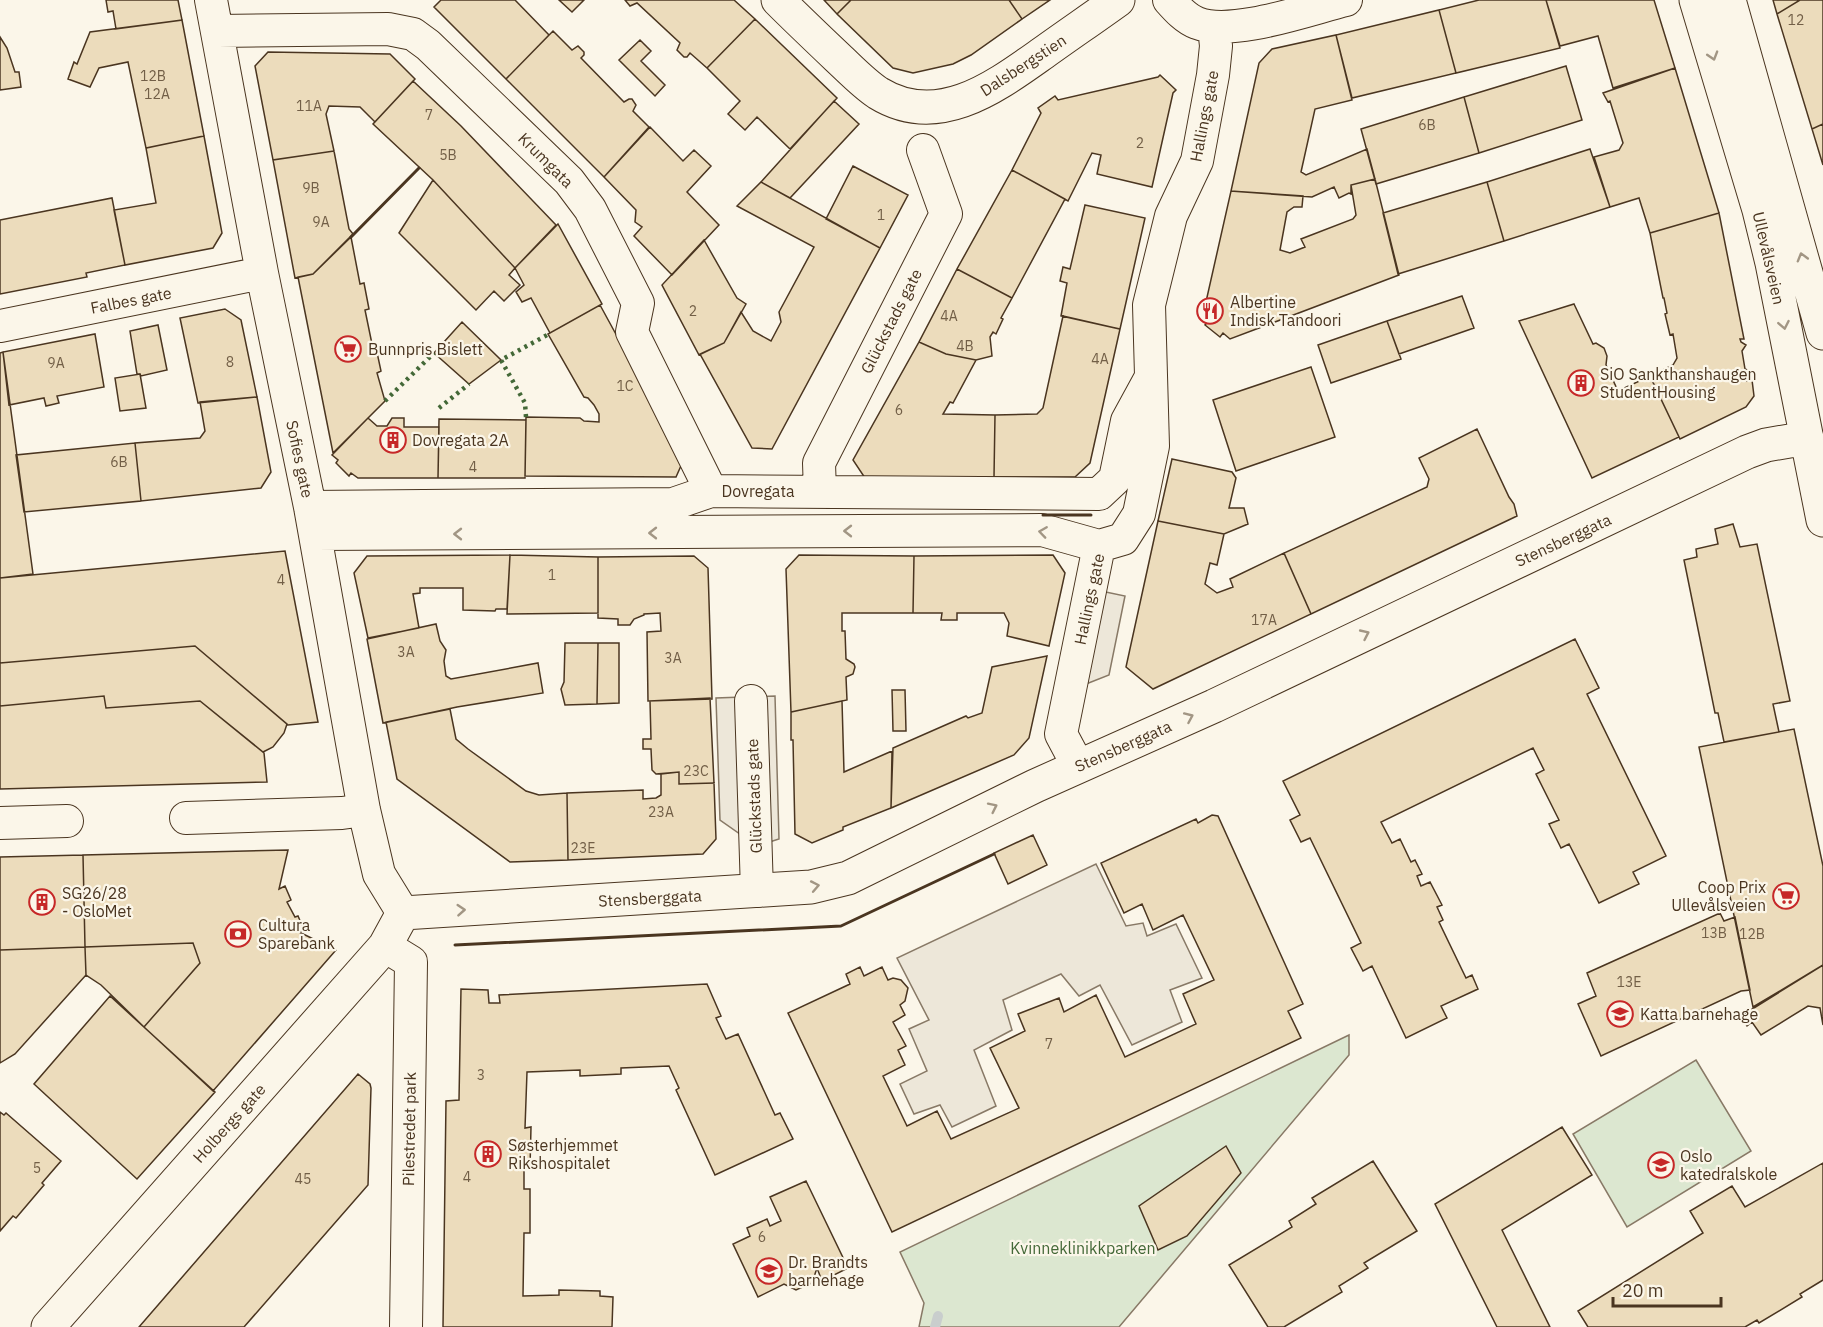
<svg xmlns="http://www.w3.org/2000/svg" width="1823" height="1327" font-family="'IBM Plex Sans',sans-serif">
<style>
.green{fill:#dce7d0;stroke:#887966;stroke-width:1.5}
.parking{fill:#ede7d9;stroke:#887966;stroke-width:1.5}
.lines{fill:none;stroke-linecap:round;stroke-linejoin:round}
.stream{stroke:#c9cecd;stroke-width:10}
.building{fill:#ecdcbc;stroke:#4a3520;stroke-width:1.5}
.street-casing{stroke:#4a3520;stroke-width:34}
.secondary-casing{stroke:#4a3520;stroke-width:35}
.street{stroke:#fbf6e9;stroke-width:32}
.secondary{stroke:#fbf6e9;stroke-width:33}
.hedge{stroke:#436837;stroke-width:4.5;stroke-dasharray:3 4.5;stroke-linecap:butt}
.wall{stroke:#4a3520;stroke-width:3}
.oneway{stroke:#a29684}
.labels{text-anchor:middle;stroke-width:4.5;stroke-linejoin:round;paint-order:stroke}
.number-label{font-size:14px;fill:#725f47}
.street-label{font-size:16px;fill:#4a3520;stroke:#fbf6e9}
.poi-label{font-size:16px;fill:#4a3520;stroke:#fbf6e9;text-anchor:start}
.park-label{font-size:16px;fill:#436837;stroke:#fbf6e9}
</style>
<rect width="100%" height="100%" fill="#fbf6e9"/>
<!-- green -->
<path class="green" d="M1349 1035V1055L1119 1327H919L924 1303 900 1252Z
M1696 1060 1751 1151 1627 1227 1573 1134Z"/>
<!-- parking -->
<path class="parking" d="M1101 591 1125 596 1109 675 1081 686Z
M775 696 779 839 757 846 720 820 716 698Z
M1096 864 1126 926 1143 923 1147 936 1176 924 1202 978 1170 990 1182 1022 1132 1045 1100 985 1079 996 1061 974 1003 1000 1012 1030 974 1050 996 1106 952 1127 940 1105 914 1114 900 1084 927 1071 909 1029 929 1020 897 958Z"/>
<g class="lines">
<!-- stream -->
<path class="stream" d="M935 1327 938 1316"/>
</g>
<!-- building -->
<path class="building" d="M106 0H178L182 20 116 29 113 11 108 12Z
M441 0H515L549 35 506 79 434 7Z
M559 0H584L572 12Z
M625 0H734L755 19 707 68 690 53 687 57H684L677 50 680 43 637 3 630 6Z
M824 0H851L837 14Z
M851 0H1009L1022 19 971 55 953 64 913 73 893 68 837 14Z
M1009 0H1050L1022 19Z
M1479 0H1546L1560 48 1456 73 1439 10Z
M1546 0H1654L1675 68 1613 88 1598 36 1560 46Z
M1773 0H1800L1777 14Z
M1800 0H1823V124L1812 129 1777 14Z
M1439 10 1456 73 1352 98 1336 35Z
M755 19 837 98 790 149 757 117 745 130 728 114 740 101 707 68Z
M182 20 204 136 146 148 128 62 99 68 90 87 68 79 74 62 77 64 90 32Z
M553 31 572 50 578 46 584 52V55L581 58 624 102 629 99H632L636 105 633 111 649 127 604 177 506 79Z
M1336 35 1352 100 1315 109 1301 172 1306 175 1367 149 1375 179 1351 185V194L1349 193 1339 198 1334 187 1312 197 1231 191 1259 63 1272 49Z
M0 37 7 48 15 72H19L21 87 0 90Z
M640 40 651 51 641 61 665 85 655 96 619 60Z
M268 52 390 54 415 79 375 122 360 107 329 106 326 114 334 151 273 160 255 66Z
M1566 66 1582 120 1479 153 1464 97Z
M1675 68 1719 213 1650 233 1639 198 1610 207 1594 157 1619 150 1623 143 1610 101 1608 102 1603 93Z
M1160 75 1176 90 1173 93 1152 187 1097 174 1101 155 1092 153 1068 201 1012 170 1041 113 1038 108 1055 96 1058 100 1158 77Z
M413 81 461 126 556 225 515 268 433 180 373 124Z
M1464 97 1479 153 1376 184 1361 129Z
M834 101 859 124 790 198 761 182Z
M1823 124V165L1812 129Z
M650 127 683 161 694 150 711 166 687 192 719 225 672 275 634 236 642 227 635 222 636 210 604 177Z
M204 136 222 233 213 248 125 265 114 210 156 203 146 148Z
M1590 149 1610 207 1504 241 1487 182Z
M334 151 349 229 353 234 313 274 295 278 273 160Z
M853 166 908 195 880 248 826 219Z
M1012 170 1065 199 1012 298 957 269Z
M1375 179 1399 275 1230 339 1223 333 1220 337 1205 325 1209 320 1203 315 1231 191 1303 196 1302 207H1294L1287 212 1280 250 1290 253 1305 247 1301 239 1353 219 1356 215 1351 185Z
M433 180 515 268 509 275 520 285 504 301 494 291 476 310 399 233Z
M761 182 880 248 772 449 752 448 700 354 724 343 741 312 753 331 771 341 781 322 779 312 814 247 737 206Z
M1487 182 1504 241 1398 274 1383 213Z
M112 198 125 265 86 273 87 277 0 294V220Z
M1085 205 1145 218 1120 329 1061 316 1067 283 1060 281 1063 267 1070 269Z
M1719 213 1744 339H1740L1741 342 1746 345 1742 351 1745 369 1752 372 1747 377V381L1752 380 1754 396 1746 407 1680 439 1650 376 1673 365 1677 358 1673 334 1670 335 1665 314 1667 313 1664 298H1663L1650 233Z
M558 224 602 304 550 333 531 298 522 302 516 292 524 285 515 268Z
M351 237 360 284 364 283 369 309 365 310 372 344 375 343 381 371 377 373 385 401 333 453 298 277 313 274Z
M704 240 737 298 746 304 724 343 699 355 662 285Z
M957 269 1012 298 1001 318 1003 319 996 334 993 332 990 337 992 356 976 360 946 354 919 342Z
M1462 296 1474 328 1399 354 1387 321Z
M1574 304 1593 344 1596 343 1604 348 1607 356 1606 365 1618 391 1650 376 1679 437 1592 478 1519 321Z
M600 305 684 459 676 477 525 476 526 417 580 418 584 421 599 422V414L594 405 588 398 584 397 548 334Z
M225 309 241 320 257 397 198 403 180 318Z
M1063 316 1120 329 1090 463 1075 477H994L995 415 1037 414 1043 408Z
M1387 321 1401 359 1331 383 1318 345Z
M462 322 501 360 469 384 434 353Z
M158 325 167 370 141 376 140 374H137L130 331Z
M95 334 104 387 57 396 59 403 46 406 44 398 9 405 3 352Z
M919 342 946 354 976 360 953 403 950 402 943 414 995 415 994 477 865 478 853 460Z
M3 352 33 574 0 578V353Z
M1311 367 1335 437 1236 471 1213 400Z
M140 374 146 408 120 411 115 378Z
M257 397 271 472 261 488 141 501 135 443 200 438 205 431 200 402Z
M368 418 377 426H387L392 418H404V427H439L438 478H358L351 473 349 476 336 463 338 460 332 455Z
M439 419 526 420 525 478H438Z
M1477 429 1509 497 1514 504 1517 516 1311 614 1284 553 1427 487 1429 479 1419 458Z
M135 443 141 501 24 512 16 455Z
M1172 459 1232 472 1236 478 1229 508H1244L1248 524 1224 534 1158 521Z
M1158 521 1224 534 1217 565 1210 563 1205 584 1217 593 1233 587 1230 579 1284 553 1311 614 1153 689 1126 667Z
M1733 524 1740 547 1757 544 1790 701 1773 704 1779 732 1724 742 1718 713H1715L1684 560 1697 557 1696 549 1718 544 1715 529Z
M285 551 318 722 288 725 195 646 0 663V578Z
M510 555 507 609H496L495 611 463 610V588H420V593L413 594 419 628 368 638 354 573 367 556Z
M510 555 598 557V613L507 614Z
M799 555 914 556 913 613H842V631H845L846 659 854 664 855 667 853 674 846 677 847 700 791 712 786 569Z
M1053 555 1065 573 1049 646 1007 636 1009 623 1004 613H957V620H941L942 613H913L914 556Z
M694 556 708 568 712 699 648 701 647 632 661 631 660 613 644 614V615L634 619 630 625H618V619L598 618V557Z
M436 624 440 641 446 650 444 661 446 676 451 679 538 663 543 693 457 707 383 723 367 639Z
M1575 639 1599 688 1587 694 1666 856 1633 872 1639 884 1599 903 1569 844 1561 848 1549 824 1559 820 1536 774 1544 770 1533 748 1381 822 1392 843 1400 839 1411 862 1415 860 1422 874 1417 876 1421 886 1430 882 1442 905 1437 907 1443 920 1439 922 1466 978 1472 975 1478 989 1441 1006 1447 1018 1406 1038 1372 966 1363 971 1351 948 1361 943 1310 838 1301 842 1290 820 1300 815 1283 781Z
M565 643H598L597 704 565 705 561 689 564 682Z
M598 643H619V703L597 704Z
M195 646 287 724 284 733 273 747 263 752 200 701 106 708 104 696 0 706V663Z
M1047 656 1029 738 1014 755 891 808 893 748 966 716 968 718 982 713 992 667Z
M892 690H905L906 731H893Z
M104 696 106 708 200 701 264 753 267 782 0 789V706Z
M710 698 714 783 679 784V772L656 774 652 770 651 749H643V739H651L650 701Z
M842 701 844 772 892 751 891 808 843 827V830L812 843 795 834 793 740H791V712Z
M450 709 456 739 468 749 526 791 539 795 567 793 568 860 510 862 397 779 386 722Z
M1794 729 1823 866V965L1753 1007 1699 747Z
M679 772V784L714 783 716 839 703 854 568 860 567 793 643 790V799L656 798 661 795V774Z
M1212 815 1218 816 1303 1004 1288 1011 1301 1038 892 1232 788 1013 850 984 846 974 860 967 864 976 882 967 888 980 893 978 901 980 908 988 905 1001 900 1005 905 1015 893 1022 906 1046 898 1050 905 1065 883 1076 907 1126 937 1111 951 1139 1019 1108 990 1048 1025 1031 1018 1014 1059 998 1064 1012 1096 995 1125 1057 1196 1024 1183 994 1214 980 1183 915 1153 930 1142 904 1124 913 1101 863 1196 819 1198 823Z
M1033 835 1047 865 1008 884 994 853Z
M288 850 279 889 285 886 291 900 287 902 295 917 298 916 304 930 299 932 336 950 213 1091 144 1027 200 963 193 943 85 947 83 855Z
M83 855 85 947 0 950V857Z
M1720 913 1724 921 1735 917 1750 990 1741 991 1601 1056 1578 1004 1596 996 1587 973Z
M193 943 200 963 144 1027 101 985 86 975 85 947Z
M85 947 86 975 15 1054 0 1063V950Z
M1823 965V1025L1820 1008 1808 1006 1761 1035 1752 1022 1747 1026 1741 1016Z
M707 984 721 1016 716 1018 726 1039 738 1034 775 1115 780 1113 793 1139 715 1175 676 1090 679 1088 669 1066 621 1068V1074L580 1076V1070L527 1072 525 1128 531 1127 530 1168 524 1169V1189H530V1233H524L523 1296 559 1295V1290L600 1291V1296L613 1297 612 1327H443L446 1101 459 1100 461 989 488 990 489 1003H500L499 995Z
M110 996 215 1092 137 1179 34 1084Z
M358 1074 370 1084 371 1088 368 1185 244 1327H139Z
M0 1112 4 1115 6 1113 61 1161 42 1183 44 1185 16 1218 13 1216 0 1231Z
M1562 1127 1592 1175 1502 1230 1550 1327H1497L1435 1204Z
M1226 1146 1241 1173 1187 1236 1158 1250 1139 1206Z
M1373 1161 1417 1231 1364 1263 1368 1268 1339 1286 1342 1292 1284 1327H1268L1229 1265 1292 1227 1289 1221 1316 1204 1312 1198Z
M1823 1163V1280L1800 1294 1802 1297 1759 1323 1757 1320 1745 1327H1588L1578 1311 1703 1233 1690 1211 1732 1186 1745 1207Z
M806 1181 848 1268 822 1281 817 1268 812 1283 796 1290 784 1284 758 1297 733 1244 750 1236 747 1228 767 1219 770 1226 781 1221 770 1197Z"/>
<g class="lines">
<!-- street casing -->
<g class="street-casing">
<path id="street" d="M211 0 262 273 310 507 364 810 379 874 403 913
M1169 0C1177 9 1186 19 1197 23 1232 37 1309 9 1346 0
M218 31 388 29 413 34 428 45 569 181 590 209 638 303 632 332 711 491
M0 326 262 273
M820 492 819 463 946 214 923 150
M310 507 673 504 711 491 1099 494 1115 479 1127 421 1151 377
M315 534 1042 530 1099 546
M751 701 757 891
M1078 766 1061 734 1099 546 1123 539 1139 514 1153 446 1149 305 1171 216 1197 161 1213 75 1216 46 1214 27
M186 818 342 813 364 810
M0 823 67 821
M385 946 411 962 406 1327"/>
</g>
<!-- secondary casing -->
<g class="secondary-casing">
<path id="secondary" d="M778 0C797 19 817 38 837 57 850 69 863 83 878 93 938 130 995 87 1043 53 1068 35 1093 18 1118 0
M1696 0 1759 210 1772 263 1823 520
M1729 0 1823 333
M48 1327 385 946 403 913 811 887 848 878 1035 786 1214 706 1747 452 1766 445 1807 438"/>
</g>
<!-- street -->
<use href="#street" class="street"/>
<!-- secondary -->
<use href="#secondary" class="secondary"/>
<!-- hedge -->
<path class="hedge" d="M385 401 434 353
M439 408 469 384
M526 417 525 403 501 360 549 334"/>
<!-- wall -->
<path class="wall" d="M351 237 419 168
M1043 515H1091
M455 945 841 926 994 854"/>
</g>
<!-- one-way arrows -->
<defs><path id="oneway-chevron" d="M-2-3.5L2.5 0L-2 3.5" fill="none" stroke-width="1.6" stroke-linecap="round" stroke-linejoin="round" transform="scale(1.5)"/></defs>
<g class="oneway">
<use href="#oneway-chevron" transform="translate(1713 56) rotate(73)"/>
<use href="#oneway-chevron" transform="translate(1802 257) rotate(-106)"/>
<use href="#oneway-chevron" transform="translate(1784 325) rotate(79)"/>
<use href="#oneway-chevron" transform="translate(848 531) rotate(180)"/>
<use href="#oneway-chevron" transform="translate(1043 532) rotate(-172)"/>
<use href="#oneway-chevron" transform="translate(653 533) rotate(180)"/>
<use href="#oneway-chevron" transform="translate(458 534) rotate(180)"/>
<use href="#oneway-chevron" transform="translate(1365 634) rotate(-25)"/>
<use href="#oneway-chevron" transform="translate(1189 717) rotate(-24)"/>
<use href="#oneway-chevron" transform="translate(993 807) rotate(-26)"/>
<use href="#oneway-chevron" transform="translate(815 886) rotate(-11)"/>
<use href="#oneway-chevron" transform="translate(461 910) rotate(-4)"/>
</g>
<!-- icons -->
<defs>
<g id="restaurant-ring" transform="scale(1.35)"><circle r="9.5" fill="#fbf6e9" stroke="#c62828" stroke-width="1.5"/><path d="M-5-6h1v4h1v-4h1v4h1v-4h1v5L-1.5 .5V6h-2V.5L-5-1ZM5-6V6H3V1.5H1.5Q1.5-4 5-6Z" fill="#c62828"/></g>
<g id="supermarket-ring" transform="scale(1.35)"><circle r="9.5" fill="#fbf6e9" stroke="#c62828" stroke-width="1.5"/><path d="M-6-5.5h2.5l.6 2H6L4.5 2H-2.5L-4.4-4H-6ZM-1.5 3.2a1.3 1.3 0 1 0 .1 0ZM3 3.2a1.3 1.3 0 1 0 .1 0Z" fill="#c62828"/></g>
<g id="building-ring" transform="scale(1.35)"><circle r="9.5" fill="#fbf6e9" stroke="#c62828" stroke-width="1.5"/><path d="M-4-6H4V6H1V3H-1V6H-4ZM-2.5-4.3h1.7v1.8h-1.7ZM.8-4.3h1.7v1.8H.8ZM-2.5-1h1.7V.8h-1.7ZM.8-1h1.7V.8H.8Z" fill="#c62828"/></g>
<g id="bank-ring" transform="scale(1.35)"><circle r="9.5" fill="#fbf6e9" stroke="#c62828" stroke-width="1.5"/><path d="M-6-4H6V4H-6ZM0-2.3a2.3 2.3 0 1 0 0 4.6a2.3 2.3 0 1 0 0-4.6Z" fill="#c62828"/></g>
<g id="school-ring" transform="scale(1.35)"><circle r="9.5" fill="#fbf6e9" stroke="#c62828" stroke-width="1.5"/><path d="M0-5L7-2L0 1L-7-2ZM-4 1L0 2.5L4 1V4Q0 6-4 4Z" fill="#c62828"/></g>
</defs>
<g fill-rule="evenodd">
<use href="#restaurant-ring" x="1210" y="311"/>
<use href="#supermarket-ring" x="348" y="349"/>
<use href="#building-ring" x="1581" y="383"/>
<use href="#building-ring" x="393" y="440"/>
<use href="#supermarket-ring" x="1786" y="896"/>
<use href="#building-ring" x="42" y="902"/>
<use href="#bank-ring" x="238" y="934"/>
<use href="#school-ring" x="1620" y="1014"/>
<use href="#building-ring" x="488" y="1154"/>
<use href="#school-ring" x="1661" y="1165"/>
<use href="#school-ring" x="769" y="1271"/>
</g>
<g class="labels">
<!-- number labels -->
<g class="number-label">
<text x="1796" y="25">12</text>
<text x="153" y="81">12B</text>
<text x="157" y="99">12A</text>
<text x="309" y="111">11A</text>
<text x="429" y="120">7</text>
<text x="1427" y="130">6B</text>
<text x="1140" y="148">2</text>
<text x="448" y="160">5B</text>
<text x="311" y="193">9B</text>
<text x="881" y="220">1</text>
<text x="321" y="227">9A</text>
<text x="693" y="316">2</text>
<text x="949" y="321">4A</text>
<text x="965" y="351">4B</text>
<text x="1100" y="364">4A</text>
<text x="230" y="367">8</text>
<text x="56" y="368">9A</text>
<text x="625" y="391">1C</text>
<text x="899" y="415">6</text>
<text x="119" y="467">6B</text>
<text x="473" y="472">4</text>
<text x="552" y="580">1</text>
<text x="281" y="585">4</text>
<text x="1264" y="625">17A</text>
<text x="406" y="657">3A</text>
<text x="673" y="663">3A</text>
<text x="696" y="776">23C</text>
<text x="661" y="817">23A</text>
<text x="583" y="853">23E</text>
<text x="1714" y="938">13B</text>
<text x="1752" y="939">12B</text>
<text x="1629" y="987">13E</text>
<text x="1049" y="1049">7</text>
<text x="481" y="1080">3</text>
<text x="37" y="1173">5</text>
<text x="467" y="1182">4</text>
<text x="303" y="1184">45</text>
<text x="762" y="1242">6</text>
</g>
<!-- street labels -->
<g class="street-label">
<text transform="translate(1023 65) rotate(-33)" y="6">Dalsbergstien</text>
<text transform="translate(1204 116) rotate(-79)" y="6">Hallings gate</text>
<text transform="translate(546 160) rotate(45)" y="6">Krumgata</text>
<text transform="translate(1769 258) rotate(77)" y="6">Ullevålsveien</text>
<text transform="translate(131 300) rotate(-11)" y="6">Falbes gate</text>
<text transform="translate(891 321) rotate(-63)" y="6">Glückstads gate</text>
<text transform="translate(300 459) rotate(78)" y="6">Sofies gate</text>
<text x="758" y="497">Dovregata</text>
<text transform="translate(1563 540) rotate(-25)" y="6">Stensberggata</text>
<text transform="translate(1089 599) rotate(-78)" y="6">Hallings gate</text>
<text transform="translate(1123 746) rotate(-24)" y="6">Stensberggata</text>
<text transform="translate(754 796) rotate(-92)" y="6">Glückstads gate</text>
<text transform="translate(650 898) rotate(-3)" y="6">Stensberggata</text>
<text transform="translate(229 1123) rotate(-48)" y="6">Holbergs gate</text>
<text transform="translate(409 1129) rotate(-89)" y="6">Pilestredet park</text>
</g>
<!-- poi labels -->
<g class="poi-label">
<text x="1230" y="308">Albertine<tspan x="1230" dy="18">Indisk Tandoori</tspan></text>
<text x="368" y="355">Bunnpris Bislett</text>
<text x="1600" y="380">SiO Sankthanshaugen<tspan x="1600" dy="18">StudentHousing</tspan></text>
<text x="412" y="446">Dovregata 2A</text>
<text x="1766" y="893" text-anchor="end">Coop Prix<tspan x="1766" dy="18">Ullevålsveien</tspan></text>
<text x="62" y="899">SG26/28<tspan x="62" dy="18">- OsloMet</tspan></text>
<text x="258" y="931">Cultura<tspan x="258" dy="18">Sparebank</tspan></text>
<text x="1640" y="1020">Katta barnehage</text>
<text x="508" y="1151">Søsterhjemmet<tspan x="508" dy="18">Rikshospitalet</tspan></text>
<text x="1680" y="1162">Oslo<tspan x="1680" dy="18">katedralskole</tspan></text>
<text x="788" y="1268">Dr. Brandts<tspan x="788" dy="18">barnehage</tspan></text>
</g>
<!-- park labels -->
<g class="park-label">
<text x="1083" y="1254">Kvinneklinikkparken</text>
</g>
</g>
<!-- scale -->
<path d="M1613 1297v9h108v-9" fill="none" stroke="#4a3520" stroke-width="3"/>
<text x="1622" y="1297" font-size="18" fill="#4a3520" stroke="#fbf6e9" stroke-width="4.5" paint-order="stroke">20 m</text>
</svg>
